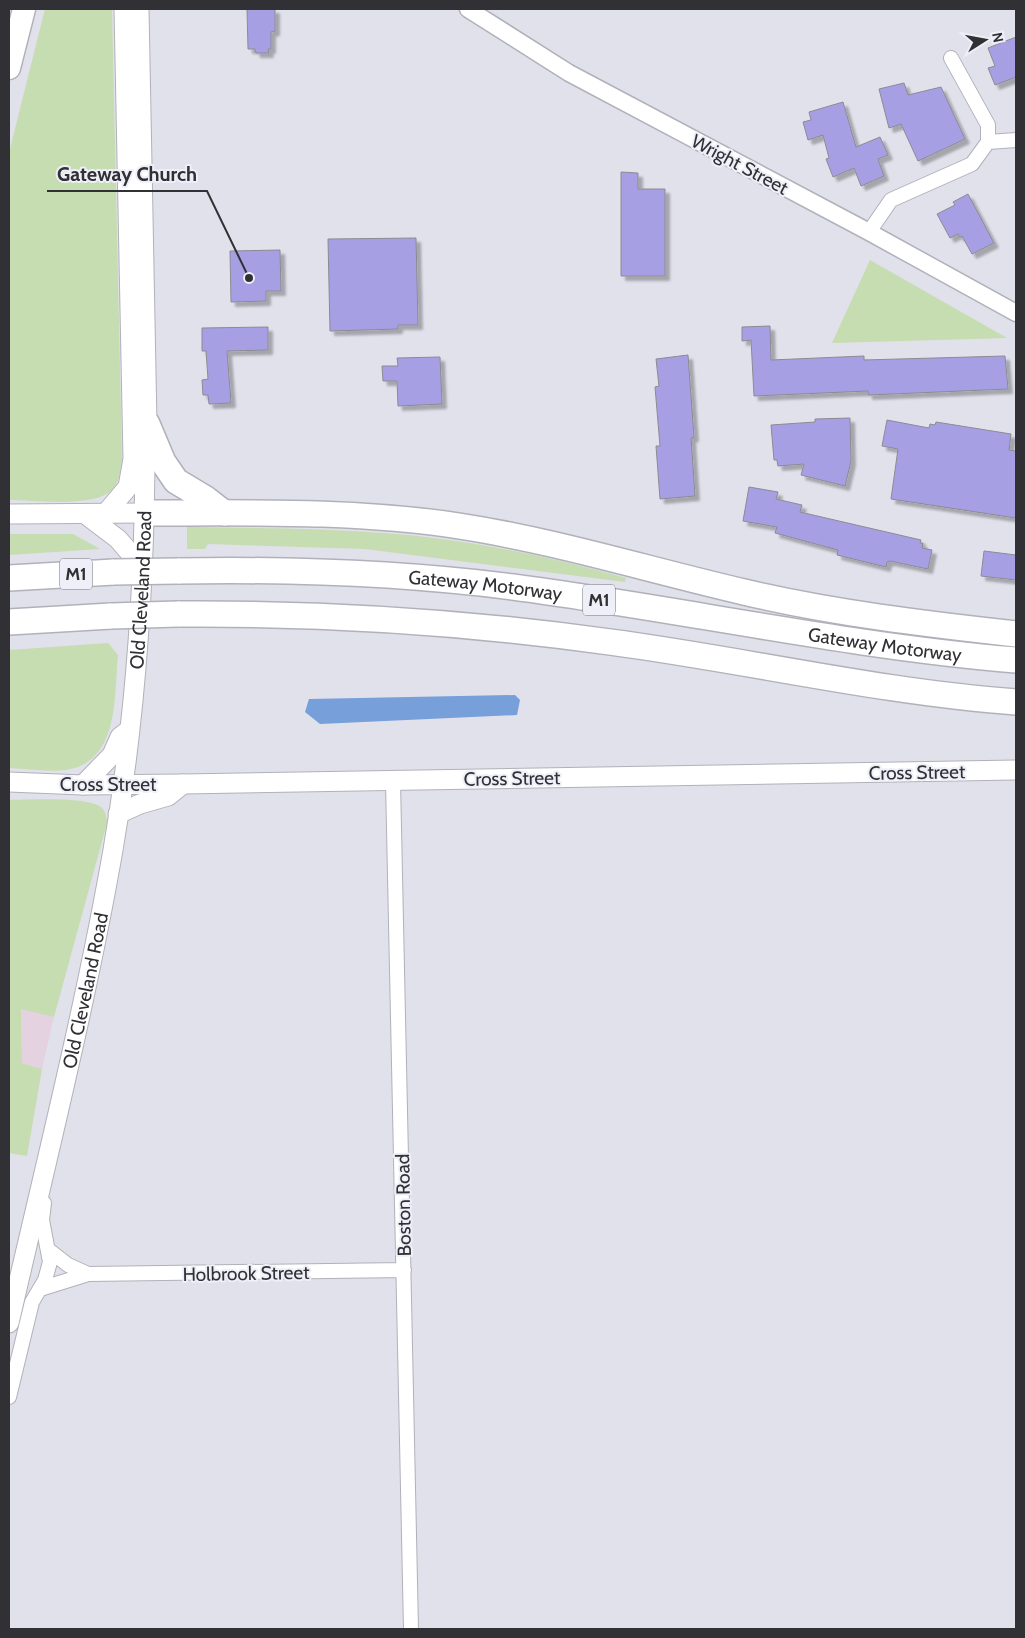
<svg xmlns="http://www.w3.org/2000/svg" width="1025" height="1638" font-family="Cabin,sans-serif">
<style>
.industrial{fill:#e5d2e1}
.green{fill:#c6dcb1}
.water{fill:#779fda}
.building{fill:#a79fe4;stroke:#8b8a93;filter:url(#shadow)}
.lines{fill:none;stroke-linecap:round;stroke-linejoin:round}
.minor-casing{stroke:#b1b1ba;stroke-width:16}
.tertiary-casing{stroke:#b1b1ba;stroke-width:19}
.secondary-casing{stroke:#b1b1ba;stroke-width:21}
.trunk-casing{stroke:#b1b1ba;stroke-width:25}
.motorway-casing{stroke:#b1b1ba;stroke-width:28}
.minor{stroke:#fff;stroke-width:14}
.tertiary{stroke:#fff;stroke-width:16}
.secondary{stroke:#fff;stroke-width:19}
.trunk{stroke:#fff;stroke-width:22}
.motorway{stroke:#fff;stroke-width:25}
.motorway-bridge-casing{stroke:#b1b1ba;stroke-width:28;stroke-linecap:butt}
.motorway-bridge{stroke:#fff;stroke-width:25}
.labels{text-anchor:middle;stroke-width:4;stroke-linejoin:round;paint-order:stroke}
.shield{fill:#eeeff8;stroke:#6a6a70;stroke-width:1}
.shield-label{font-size:18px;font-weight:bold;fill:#313135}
.street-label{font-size:19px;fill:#313135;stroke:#eeeff8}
.leader{fill:none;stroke:#313135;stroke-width:2}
.callout-dot{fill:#313135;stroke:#eeeff8;stroke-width:2}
.callout-label{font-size:20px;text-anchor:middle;font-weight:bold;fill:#313135;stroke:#eeeff8;stroke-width:4;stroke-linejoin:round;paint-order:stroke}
</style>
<defs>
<filter id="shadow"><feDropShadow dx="4.5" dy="4.5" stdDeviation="1" flood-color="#0004"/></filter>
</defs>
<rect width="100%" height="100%" fill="#e1e1eb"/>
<!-- industrial -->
<path class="industrial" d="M21 1008 54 1017 42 1069 22 1063Z"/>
<!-- green -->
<path class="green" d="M45 9H112L122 461C120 471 120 482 112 490 94 508 34 500 9 500V153Z
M870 260 1007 338 832 343Z
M187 527C253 528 319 528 384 533 466 539 547 556 626 578L625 582 365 549 208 544 205 549H187Z
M9 534H73L100 549 9 555Z
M108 643 118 655C114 695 120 762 66 770 48 772 27 769 9 768V650Z
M9 800C28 800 89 796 102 808 106 812 107 818 107 823L54 1017 21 1009 22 1063 42 1069 27 1156 9 1153Z"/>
<!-- water -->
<path class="water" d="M515 695 520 700 517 715 320 724 305 712 309 699Z"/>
<!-- building -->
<path class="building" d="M247 9H275V31L271 32V49H268L269 53H256L255 49H248Z
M1016 37V77L995 85 988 68 995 66 988 48Z
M904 83 908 95 941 87 965 139 918 161 901 124 889 128 879 89Z
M843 102 856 147 880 137 888 155 878 159 884 176 861 186 854 168 833 177 826 159 829 158 823 135 808 140 803 122 811 120 809 112Z
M621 172 638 173V189H665V276H621Z
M968 194 994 243 972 254 962 236 960 237 958 234 950 238 937 214 955 205 953 202Z
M416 238 418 325H398V329L330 331 328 239Z
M280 250 281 291H266V301L231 302 230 251Z
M770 326 771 360 864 356V360L1005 356 1008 389 868 395V391L754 396 751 340 742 341V327Z
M268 327V350L227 351 231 403 209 404 208 395H203L202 380 208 379 206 351H202V328Z
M688 355 694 437 691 438 695 496 660 499 656 446H660L655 387 659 386 656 359Z
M440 357 442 404 398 406 397 381H383L382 366H398L397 358Z
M850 418 851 461 845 486 801 475 804 464 778 466 777 460H774L771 425 815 422V419Z
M887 420 929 428 930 424 935 425 936 422 1011 434 1009 450 1016 451V518L891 499 898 449 882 446Z
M749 487 778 492 776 499 802 505 800 512 921 540 920 543H923L922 548 932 550 928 569 890 561 887 562 886 567 837 555 838 550 775 533 777 527 743 521Z
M984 551 1016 555V580L981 576Z"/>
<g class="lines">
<!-- minor casing -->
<g class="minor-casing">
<path id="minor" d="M988 142 1016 140
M869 232 891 200 972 164 988 142V125L951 58
M393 781 411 1629
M50 1251 68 1265 88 1274
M40 1289 88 1274 404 1270
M9 1397 32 1302 45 1280 50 1262 42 1220 44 1203"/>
</g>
<!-- tertiary casing -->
<g class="tertiary-casing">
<path id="tertiary" d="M468 9 569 73 869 232 1016 313"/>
</g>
<!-- secondary casing -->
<g class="secondary-casing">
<g id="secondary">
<path d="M106 513 128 487 133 459 124 9"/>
<path d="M9 514 144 513"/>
<path d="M85 514 118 539 143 568"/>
<path d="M9 782 83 785 183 784 1016 770"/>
<path d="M83 785 112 755 120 737 129 730"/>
<path d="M118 814 140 804 168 796 183 784"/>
<path id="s1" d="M9 1323C45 1166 85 1009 113 850 136 716 145 580 145 444L147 424 139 9"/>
</g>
</g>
<!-- trunk casing -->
<g class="trunk-casing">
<path id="trunk" d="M9 68 24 9"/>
</g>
<!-- motorway casing -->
<g class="motorway-casing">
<g id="motorway">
<path d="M147 424 163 462 176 481 206 499 224 513"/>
<path d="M144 513C249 513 355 510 459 526 556 541 649 570 744 592 833 613 926 624 1016 634"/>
<path id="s2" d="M178 571C289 569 402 573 513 587 681 609 847 646 1016 660"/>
<path d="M9 578 114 572"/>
<path d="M178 614C322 613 467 622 610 642 746 660 879 692 1016 702"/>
<path d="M9 622 111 616"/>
</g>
</g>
<!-- minor -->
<use href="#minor" class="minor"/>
<!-- tertiary -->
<use href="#tertiary" class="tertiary"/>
<!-- secondary -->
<use href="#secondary" class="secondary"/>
<!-- trunk -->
<use href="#trunk" class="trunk"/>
<!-- motorway -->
<use href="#motorway" class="motorway"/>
<!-- motorway-bridge casing -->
<g class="motorway-bridge-casing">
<path id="motorway-bridge" d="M114 572 178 571
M111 616 178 614"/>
</g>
<!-- motorway-bridge -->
<use href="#motorway-bridge" class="motorway-bridge"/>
</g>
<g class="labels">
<!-- shield labels -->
<g class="shield">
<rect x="60" y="558.5" width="32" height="31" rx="4"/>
<rect x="583" y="584.5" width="32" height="31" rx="4"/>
</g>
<g class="shield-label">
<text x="76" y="580">M1</text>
<text x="599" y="606">M1</text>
</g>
<!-- street labels -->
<g class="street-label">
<text transform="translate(740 164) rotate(28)" y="7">Wright Street</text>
<text dy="7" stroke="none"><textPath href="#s2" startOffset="308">Gateway Motorway</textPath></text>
<text dy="7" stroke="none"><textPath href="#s1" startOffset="746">Old Cleveland Road</textPath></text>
<text dy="7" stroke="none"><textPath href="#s2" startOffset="712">Gateway Motorway</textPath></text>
<text transform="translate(917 772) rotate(-1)" y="7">Cross Street</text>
<text transform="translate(512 778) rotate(-1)" y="7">Cross Street</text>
<text x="108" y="791">Cross Street</text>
<text dy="7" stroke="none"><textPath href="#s1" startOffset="341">Old Cleveland Road</textPath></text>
<text transform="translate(403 1205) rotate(-91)" y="7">Boston Road</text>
<text transform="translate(246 1273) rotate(-1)" y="7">Holbrook Street</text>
</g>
</g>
<!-- callouts -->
<path class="leader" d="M249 278L207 191H47"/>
<circle class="callout-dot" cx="249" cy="278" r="5"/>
<g class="callout-label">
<text x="127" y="181">Gateway Church</text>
</g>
<!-- border -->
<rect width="1025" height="1638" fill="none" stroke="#313135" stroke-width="20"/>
<!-- north arrow -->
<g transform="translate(985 40) rotate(79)" stroke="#eeeff8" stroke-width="4" paint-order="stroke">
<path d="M0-4L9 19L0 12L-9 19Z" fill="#313135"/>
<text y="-8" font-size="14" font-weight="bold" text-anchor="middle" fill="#313135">N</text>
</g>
</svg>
